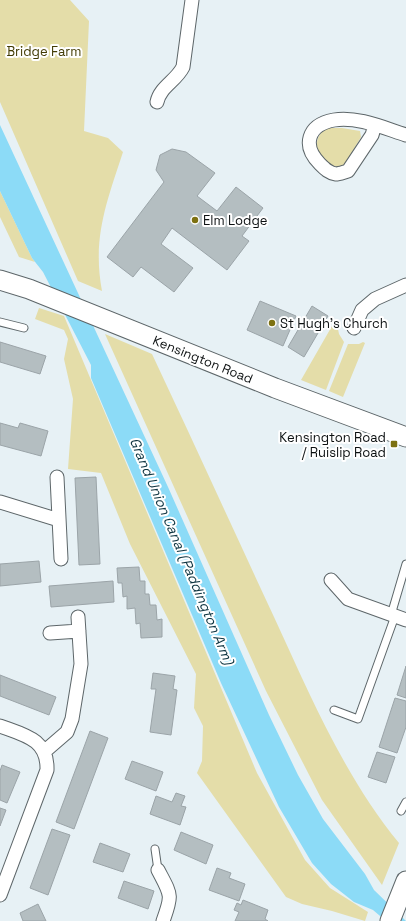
<svg xmlns="http://www.w3.org/2000/svg" width="406" height="921" font-family="'Space Grotesk',sans-serif">
<style>
.green{fill:#e4dda9}
.water{fill:#8cdbf7}
.building{fill:#b4bec1;stroke:#9ba4a8}
.lines{fill:none;stroke-linecap:round;stroke-linejoin:round}
.lane-casing{stroke:#5d6669;stroke-width:9}
.street-casing{stroke:#5d6669;stroke-width:15}
.secondary-casing{stroke:#5d6669;stroke-width:21}
.lane{stroke:#fff;stroke-width:7}
.street{stroke:#fff;stroke-width:13}
.secondary{stroke:#fff;stroke-width:19}
.poi-dot{fill:#7d7111;stroke:#fff;stroke-width:1.5}
.labels{text-anchor:middle;stroke-width:4;stroke-linejoin:round;paint-order:stroke}
.park-label{font-size:13px;fill:#423b04;stroke:#fff}
.poi-label{font-size:13px;fill:#0c1011;stroke:#fff;text-anchor:start}
.street-label{font-size:13px;fill:#0c1011;stroke:#fff}
.water-label{font-size:14px;font-style:italic;fill:#0f3541;stroke:#fff}
</style>
<rect width="100%" height="100%" fill="#e7f1f5"/>
<!-- green -->
<path class="green" d="M0 0H70L89 21 84 131 108 138 123 152C107 201 92 238 102 291L78 281 0 102Z
M327 128H342L360 131 361 137 344 166C323 171 305 141 327 128Z
M0 191 32 258 35 262 19 257 0 217Z
M39 308 64 316 257 773 305 860 330 888 368 912 365 921 332 911 302 904 286 897 197 773 202 761 203 726 194 708 196 674 130 544 101 473 68 469 73 399 64 359 68 339 64 330 35 319Z
M332 326 338 329 339 334 344 342 326 390 301 380Z
M105 334 152 354C193 441 233 529 274 617 310 695 344 776 399 843L382 885 322 800 266 691Z
M363 342 365 343 343 397 329 391 348 344H359Z"/>
<!-- water -->
<path class="water" d="M0 125 168 487 269 715 298 775 323 819 365 874 374 890 406 921H386L373 910 354 902 331 884 312 863 279 807 221 683 91 378V365L43 272 32 258 0 191Z"/>
<!-- building -->
<path class="building" d="M172 149 186 152 215 173 197 196 217 211 236 187 263 208 242 236 249 241 227 270 172 228 161 244 193 268 174 292 141 267 133 277 107 257 164 182 156 170 160 155Z
M260 301 296 316 283 346 247 330Z
M312 306 328 316 304 357 288 347Z
M0 342 46 356 40 374 0 362Z
M0 423 18 428 20 423 48 431 41 456 0 445Z
M96 477 100 564 79 565 75 478Z
M39 561 41 582 0 586V564Z
M139 567 140 581H145V594H149L150 605H156L157 620 162 619V637L141 638 140 623 136 624 135 608 127 609V596L123 597 122 583H118L117 568Z
M113 581 114 602 51 607 49 586Z
M406 666V698L397 695Z
M153 673 175 676 173 689 177 690 171 735 150 732 156 689H151Z
M0 675 56 697 49 715 0 696Z
M395 698 406 701V727L397 753 379 747Z
M90 731 108 738 74 829 56 822Z
M377 752 395 757 386 783 368 777Z
M132 761 163 772 156 791 125 779Z
M2 765 20 772 7 803 0 800V771Z
M176 793 185 796 181 806 186 807 180 825 150 814 156 796 172 802Z
M0 808 6 810 0 826Z
M52 829 70 835 48 895 30 888Z
M181 832 213 845 206 864 174 850Z
M100 843 130 854 123 872 93 862Z
M217 868 231 873 229 878 245 884 239 901 209 890Z
M124 881 154 891 148 909 118 898Z
M243 900 268 910 265 919 268 921H235L239 912 234 910 237 903 241 905Z
M38 904 46 921H23L20 913Z"/>
<g class="lines">
<!-- lane casing -->
<g class="lane-casing">
<path id="lane" d="M0 322 24 328
M391 615 406 564
M334 710 358 719 395 616
M401 811 406 802
M155 849 158 870"/>
</g>
<!-- street casing -->
<g class="street-casing">
<path id="street" d="M157 102C160 87 176 81 183 67L192 0
M375 125 372 135 348 171C344 172 339 174 336 174 329 173 325 169 320 164 302 146 307 125 334 120 357 116 384 128 406 135
M354 328 362 310 375 299 406 285
M57 477 61 559
M0 502 59 520
M331 580 348 599 406 620
M50 633 79 631
M0 726C24 735 48 739 47 770L0 895
M45 751 67 732 72 719 81 664 78 617
M158 870C171 895 173 894 163 921"/>
</g>
<!-- secondary casing -->
<g class="secondary-casing">
<path id="secondary" d="M0 280 29 289 275 388 406 437
M390 921 406 881"/>
</g>
<!-- lane -->
<use href="#lane" class="lane"/>
<!-- street -->
<use href="#street" class="street"/>
<!-- secondary -->
<use href="#secondary" class="secondary"/>
</g>
<!-- markers -->
<g class="poi-dot">
<circle cx="195" cy="220" r="4"/>
<circle cx="272" cy="323" r="4"/>
<rect x="390" y="440" width="8" height="8" rx="2"/>
</g>
<g class="labels">
<!-- park labels -->
<g class="park-label">
<text x="44" y="56">Bridge Farm</text>
</g>
<!-- poi labels -->
<g class="poi-label">
<text x="203" y="225">Elm Lodge</text>
<text x="280" y="328">St Hugh's Church</text>
<text x="386" y="442" text-anchor="end">Kensington Road<tspan x="386" dy="15">/ Ruislip Road</tspan></text>
</g>
<!-- street labels -->
<g class="street-label">
<text transform="translate(203 359) rotate(22)" y="5">Kensington Road</text>
</g>
<!-- water labels -->
<g class="water-label">
<text transform="translate(182 551) rotate(67)" y="5">Grand Union Canal (Paddington Arm)</text>
</g>
</g>
</svg>
